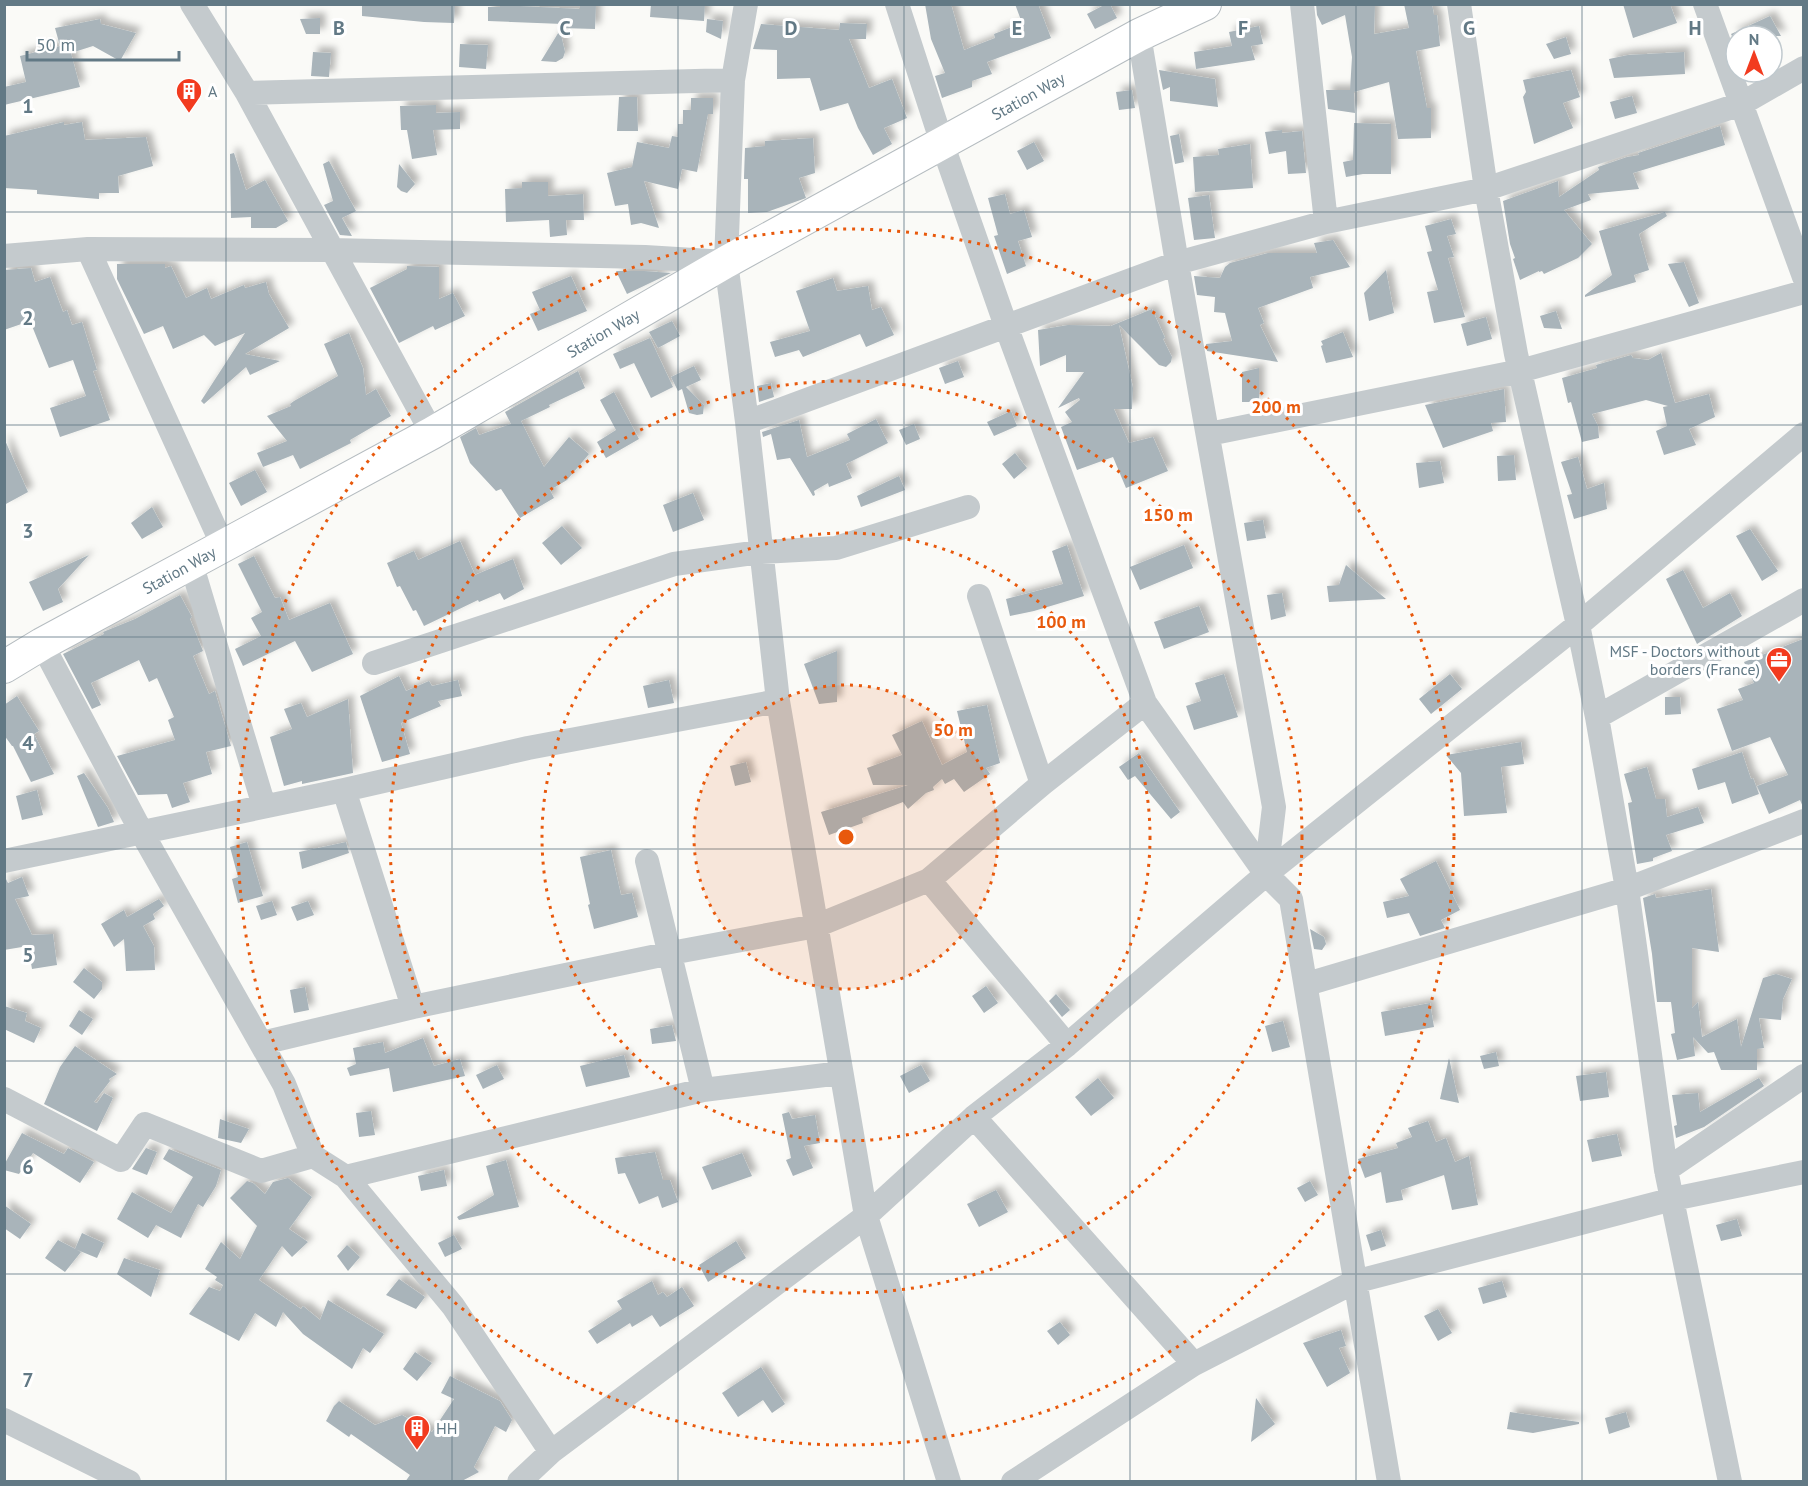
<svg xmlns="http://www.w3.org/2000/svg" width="1808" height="1486" font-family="'PT Sans',sans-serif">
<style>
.building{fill:#a9b4ba;filter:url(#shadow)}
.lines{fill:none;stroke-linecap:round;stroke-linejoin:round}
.major-casing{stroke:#b5bcc0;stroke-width:34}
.minor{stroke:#c4cacd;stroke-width:24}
.major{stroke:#fff;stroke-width:32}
.grid{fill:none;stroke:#627985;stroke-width:1.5;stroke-opacity:0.55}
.ring{fill:none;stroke:#e8590c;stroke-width:3;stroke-dasharray:3 6}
.labels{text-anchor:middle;stroke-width:6;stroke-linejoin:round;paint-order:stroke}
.poi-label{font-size:16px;fill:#627985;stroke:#fff;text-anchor:start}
.street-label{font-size:16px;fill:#627985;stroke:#fff}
.grid-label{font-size:20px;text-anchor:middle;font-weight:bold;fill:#627985;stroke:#fff;stroke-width:6;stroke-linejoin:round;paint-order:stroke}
.centre{fill:#e8590c;stroke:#fff;stroke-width:3}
.ring-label{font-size:18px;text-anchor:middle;font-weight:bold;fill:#e8590c;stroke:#fff;stroke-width:6;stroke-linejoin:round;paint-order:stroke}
</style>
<defs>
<filter id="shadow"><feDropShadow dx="5.5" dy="-5.5" stdDeviation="3" flood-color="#0004"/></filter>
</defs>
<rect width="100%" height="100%" fill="#fafaf7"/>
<!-- building -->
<path class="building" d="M362 4H455L454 23 424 22 362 16Z
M580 4H596L595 29 561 28 563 24 488 21V7H500V5L580 9Z
M651 4H705L704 21 650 17Z
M925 4H951L964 50 995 38 994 34 1022 23 1015 4H1038L1051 38 987 62 992 74 972 81V87L942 98 935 76 945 73 931 39Z
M1106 4H1110L1117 18 1095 29 1087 14Z
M1316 4H1375L1374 34 1409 28 1404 4H1432L1434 15H1437L1440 46 1416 51 1427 108H1431V138L1398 139 1389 82 1354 92 1355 113 1328 109 1326 90H1350L1352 57 1345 15 1322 25 1317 15Z
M1623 4H1670L1677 23 1633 38Z
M1770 16 1781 36H1732L1731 34Z
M320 18V34H306L300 19Z
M100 19 101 24 136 33 120 61 93 46 71 53 80 87 4 105V87L26 82 20 56 60 46 55 28Z
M707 19 723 21 721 39 706 32Z
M840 23 867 24 866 39H849L869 88 892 79 907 118 884 128 892 144 873 155 858 128 848 103 820 111 810 78 777 79V50L753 49 761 24 839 30Z
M1259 26 1263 44 1251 46 1255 60 1196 69 1194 52 1232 46 1229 32Z
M560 30 565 52 563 58 556 62 541 61Z
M1566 37 1571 54 1554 59 1546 44Z
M460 44 488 45 486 69 459 67Z
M313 52 331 53 329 77 311 76Z
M1684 52 1685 74 1614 78 1609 59 1628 55Z
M1159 70 1215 79 1218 107 1170 101V87L1163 90Z
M1571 70 1580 97 1563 103 1573 128 1534 144 1523 97 1526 92 1523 80Z
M1132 90 1135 108 1119 110 1116 92Z
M1632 96 1637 113 1615 119 1610 102Z
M619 97H637L638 131H617Z
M691 98H713V114H708L697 172 682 169 678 189 644 181 659 228 641 223 631 225 628 204 615 206 607 173 632 167 637 142 669 148 672 136 678 137V124H683V110H691Z
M436 105V113L460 112V129L433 130 437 155 412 159 407 130H401L400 106Z
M64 122V125L82 122 85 140 146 137 153 166 118 176 119 193H99V199L37 194V190L4 188V136Z
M1354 123 1391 124V174H1363L1346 177 1343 162 1353 160Z
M1720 126 1725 145 1633 173 1639 189 1588 194 1591 200 1564 210 1592 244 1578 258 1544 274 1542 271 1539 272V271L1520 280 1513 259 1515 258 1510 244 1503 201 1558 181 1559 197 1599 170 1598 167 1627 157 1639 155 1638 153Z
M1282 130V133L1302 131 1306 173 1288 174 1286 151 1269 154 1265 132Z
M1179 134 1184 162 1175 164 1170 136Z
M813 138 815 173 799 178 806 198 767 212 748 213V179H744V177L745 148 765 146V141Z
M1034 142 1044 161 1027 170 1017 151Z
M1250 144 1253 188 1195 192 1193 157 1219 155 1218 149Z
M234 153 246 190 265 180 288 221 276 228H251V217L231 218 230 154Z
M329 161 356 211 342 218 352 236 340 235 324 205 333 201 323 164Z
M399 164 415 184 407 193 401 191 397 187Z
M522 182H548V196L583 194 584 220H566L567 235 550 237 549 220 506 222 505 189 522 188Z
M1005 194 1010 214 1024 210 1032 237 1018 241 1026 266 1007 274 994 236 998 235 988 198Z
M1209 195 1215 238 1194 240 1188 198Z
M1665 212 1667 216 1639 234 1649 270 1634 275 1636 282 1585 297V295L1612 275 1599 231Z
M1451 219 1456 234 1447 236 1454 257 1448 258 1465 317 1434 323 1427 292 1438 290 1427 252 1432 251 1425 226Z
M1333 240 1350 267 1310 277 1313 288 1258 308 1264 323 1260 325 1278 362 1207 351 1206 344 1232 341 1225 313 1214 312 1215 297 1197 295 1194 276 1220 278 1225 267 1230 263 1268 253H1317L1314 243Z
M1684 262 1699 303 1689 307 1668 264Z
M117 264H165V268L171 266 186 298 207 288 211 299 244 285 245 288 266 282 269 294 289 328 245 354 280 361 250 375 246 367 204 404 201 401 245 333 215 346 204 335 173 349 163 326 144 334 117 279Z
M407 266 439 267V299L453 293 465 316 435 330 433 326 399 343 370 288 407 269Z
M31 268 35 282 50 277 63 312 67 310 72 325 82 322 97 370 93 371 110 420 60 437 50 408 86 396 73 360 49 368 30 321 4 330V270Z
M1386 270 1394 313 1369 321 1364 293Z
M616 271H644L671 273 627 294Z
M571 276 587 311 538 331 530 314 540 310 532 292Z
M833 278 837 291 868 286 872 310 881 307 894 335 866 347 860 334 803 357 799 350 775 357 770 342 810 331 796 291Z
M1152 309 1165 338 1163 339 1172 357 1171 362 1166 367 1159 365 1119 325 1133 388 1132 409H1114L1129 443 1153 437 1168 471 1126 488 1113 457 1077 470 1061 427 1072 422 1065 412 1080 400 1079 398 1058 408 1084 372H1066V355L1040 366 1038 330 1068 325 1111 326Z
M1556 311 1562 329 1544 328 1540 316Z
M1486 317 1492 339 1467 346 1461 324Z
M672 321 680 336 658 348 649 332Z
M1343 332 1353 357 1326 363 1321 346 1323 345 1321 341Z
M349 333 363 368 366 395 376 389 391 416 350 440 351 443 300 469 293 455 263 467 257 453 287 441 267 416 291 406 290 404 294 401 338 376 324 344Z
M650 338 673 387 651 398 634 363 620 369 613 354Z
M1661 353 1675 403 1709 394 1715 417 1689 429 1696 445 1664 455 1656 431 1667 426 1663 407 1668 406 1646 400 1592 414 1598 426 1599 438 1582 442 1571 402 1568 403 1562 378 1597 368 1596 365 1631 355 1633 358 1648 360Z
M958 361 964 377 945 384 939 368Z
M694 366 701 380 686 387 704 405 703 414 697 415 689 413 682 389 678 391 671 377Z
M1259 368V402H1242V372Z
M578 371 585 388 549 405 550 407 521 421 544 467 569 437 589 454 567 480 550 490 554 498 520 518 501 489 496 491 470 463 460 437 476 428 479 435 511 424 505 412Z
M771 383 774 397 759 402 757 386Z
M1504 389 1506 422 1491 423 1493 431 1443 448 1425 405Z
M614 392 639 439 606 458 597 442 616 430 600 400Z
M1011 411 1017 426 994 436 987 422Z
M876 419 888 443 846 464 852 478 829 487 828 483 814 491 815 495 813 496 790 458 777 460 771 434 763 437 762 432 799 420 807 457 850 440 847 434Z
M914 424 920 439 906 445 899 430Z
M4 438 28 492 4 505Z
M1015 453 1027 468 1014 479 1002 464Z
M1514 455 1516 480 1498 481 1497 456Z
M1578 457 1587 489 1604 483 1607 509 1574 519 1567 495 1572 494 1561 462Z
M1440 461 1444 483 1419 488 1416 463Z
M255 470 267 492 241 506 229 483Z
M899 476 905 490 861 507 857 496Z
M693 493 704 520 673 532 663 505Z
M152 507 163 527 142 539 131 523Z
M1263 520 1266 538 1247 541 1244 523Z
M562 526 582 548 561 565 542 543Z
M1750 529 1778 571 1762 581 1736 536Z
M460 541 475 575 513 559 524 589 504 600 500 593 479 602 478 600 424 626 416 610 413 611 400 586 397 587 387 563 414 551 418 560Z
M1067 545 1084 596 1034 611 1010 616 1006 599 1063 584 1052 551Z
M1184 545 1193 568 1140 590 1130 567Z
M89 555 58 589 63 602 43 611 29 582Z
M254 556 275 598 280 597 289 620 330 603 353 654 312 672 295 641 243 666 235 649 261 636 251 618 262 612 238 564Z
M1346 565 1386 599 1329 602 1327 586 1339 585Z
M1683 570 1703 608 1730 593 1742 616 1697 644 1666 579Z
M1282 593 1286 616 1271 620 1267 595Z
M180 595 192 617 190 619 203 651 193 656 209 694 215 691 231 746 206 752 212 774 183 783 190 802 172 808 167 794 138 795 117 756 175 740 168 720 174 717 157 678 149 682 139 660 91 683 101 705 92 709 63 654 104 634 103 632 135 619Z
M1199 606 1209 632 1164 649 1154 622Z
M1803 639V807L1800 800 1769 814 1757 786 1788 775 1770 737 1732 751 1717 709 1743 700 1738 689 1754 683 1744 662Z
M837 651V702L819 704 804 664Z
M1224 674 1238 717 1194 730 1186 706 1201 701 1195 683Z
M1450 674 1462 689 1431 714 1419 699Z
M399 676 406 691 429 681 432 686 458 680 462 696 438 701 441 706 401 723 410 754 382 762 360 696Z
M669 680 674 703 648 708 643 686Z
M17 696 39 731 34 734 54 774 31 782 13 746H12L4 735V705Z
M1665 697H1680L1681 714 1665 715Z
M348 699 353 773 302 784V781L284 786 270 737 292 729 284 709 301 703 307 717Z
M987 705 1000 763 986 768 990 774 964 792 954 779 945 784 942 779 933 787 934 790 926 793 908 809 903 802 862 818 863 823 829 835 821 812 908 785H873L867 768 902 755 892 735 922 721 942 765 967 752 957 711Z
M1521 742 1524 764 1501 767 1507 813 1464 816 1461 773 1446 755Z
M1742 752 1751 779 1753 778 1759 794 1732 804 1725 782 1698 790 1692 769Z
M1139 753 1180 812 1171 819 1135 776 1128 780 1119 767Z
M746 762 751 782 735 786 730 766Z
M1647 767 1656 799H1665L1667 817 1698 807 1704 823 1666 835 1672 851 1653 858V861L1637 864 1628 803 1632 802 1624 774Z
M84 773 108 808 114 822 98 827 77 776Z
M37 790 43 815 22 820 16 796Z
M247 842 263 896 238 903 232 879 238 877 230 847Z
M346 842 349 853 302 869 299 852Z
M611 850 621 895 632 893 638 917 594 929 588 905 590 904 580 857Z
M1436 861 1460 910 1441 920 1445 928 1420 936 1409 913 1387 918 1383 902 1409 896 1400 879Z
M4 875 8 883 22 877 29 896 15 899 32 935 53 934 57 965 32 969 28 946 4 950Z
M1711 889 1719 952 1692 948V1008L1698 1002 1702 1037 1737 1019 1741 1047 1763 978 1776 974 1792 979 1783 999 1781 1020 1759 1018 1764 1048 1757 1049V1070H1721L1714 1052 1708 1053 1693 1037 1695 1056 1677 1060 1671 1034 1675 1033 1671 1002H1657L1652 954 1643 898 1655 894 1656 898Z
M159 899 164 906 153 914 155 919 143 926 154 946 155 970 126 971 124 939 114 947 101 924 124 910 127 917Z
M272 901 277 915 261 920 256 906Z
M308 901 314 915 297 921 291 907Z
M1310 929 1324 937 1326 944 1322 950 1314 949Z
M84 968 102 982V989L94 999 73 982Z
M986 986 998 1003 984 1013 972 996Z
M305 987 309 1010 294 1013 290 990Z
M1056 994 1070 1010 1062 1017 1049 1001Z
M1430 1003 1434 1027 1385 1036 1381 1012Z
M4 1006 27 1013 25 1021 41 1028 34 1043 4 1029Z
M79 1010 93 1019 82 1035 69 1026Z
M1283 1021 1290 1047 1272 1052 1265 1026Z
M672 1025 676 1041 652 1044 650 1029Z
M423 1038 434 1066 460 1059 465 1076 393 1092 389 1068 350 1076 347 1068 356 1064 353 1048 383 1042 385 1053Z
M75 1046 117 1074 109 1079 110 1081 94 1102 97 1103 104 1093 113 1098 97 1131 44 1104 60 1067Z
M1496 1052 1499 1066 1484 1069 1480 1056Z
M624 1055 630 1077 586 1087 580 1066Z
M1449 1058 1459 1103 1440 1099Z
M497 1065 504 1079 483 1089 476 1075Z
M921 1065 930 1081 909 1093 900 1076Z
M1606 1072 1609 1097 1580 1101 1576 1076Z
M1098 1078 1114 1098 1091 1116 1075 1097Z
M1759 1078 1764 1086 1704 1127 1676 1138 1674 1126 1677 1125 1672 1095 1698 1093 1700 1112Z
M371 1111 375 1135 359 1137 356 1113Z
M789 1112 792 1119 815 1115 820 1143 804 1146 813 1168 793 1176 786 1160 791 1158 782 1114Z
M220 1119 249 1129 241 1143 218 1138Z
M1428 1121 1436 1142 1446 1138 1455 1162 1469 1156 1478 1205 1452 1210 1444 1175 1401 1190 1403 1200 1386 1203 1381 1172 1365 1178 1358 1159 1398 1148 1396 1143 1412 1137 1408 1128Z
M22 1133 64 1154 68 1148 94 1162 80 1183 33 1153 19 1174 4 1170V1165Z
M1617 1134 1622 1156 1592 1162 1587 1140Z
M146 1148 157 1152 147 1175 132 1169Z
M169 1149 221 1170 216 1186 203 1207 198 1204 181 1238 156 1225 148 1238 117 1219 132 1192 171 1213 193 1177 163 1159Z
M655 1152 663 1180H670L678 1202 662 1208 658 1196 639 1204 625 1173 618 1174 615 1158Z
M742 1153 752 1176 712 1190 702 1167Z
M506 1160 519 1207 459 1220 457 1217 494 1195 486 1166Z
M444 1170 447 1186 421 1191 418 1176Z
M288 1178 312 1197 289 1229 308 1242 292 1257 282 1246 259 1280 301 1309 303 1306 320 1320 328 1300 384 1334 370 1353 363 1348 352 1369 303 1334 283 1312 276 1327 255 1313 239 1341 189 1314 209 1287 220 1291 223 1285 215 1280 217 1277 205 1269 221 1242 240 1259 257 1226 230 1198 247 1181 253 1183 265 1194 273 1182Z
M1310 1181 1318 1195 1305 1202 1297 1188Z
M996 1190 1008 1212 979 1227 967 1204Z
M4 1205 31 1224 20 1239 4 1228Z
M1737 1219 1742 1236 1721 1241 1716 1225Z
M1381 1230 1386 1246 1371 1251 1366 1235Z
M82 1233 104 1243 97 1258 75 1249Z
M454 1235 462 1249 445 1257 438 1243Z
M58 1240 81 1252 65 1272 45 1258Z
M736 1241 746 1258 708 1282 699 1265Z
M347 1245 360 1257 348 1271 337 1256Z
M124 1258 160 1270 151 1297 117 1274Z
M399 1279 425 1297 416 1309 386 1295Z
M652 1281 658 1295 663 1292 667 1297 682 1287 694 1306 660 1327 652 1315 632 1327 630 1323 597 1344 588 1331 622 1309 617 1301Z
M1502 1281 1507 1297 1483 1304 1478 1288Z
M1438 1309 1452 1333 1438 1341 1424 1316Z
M1060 1322 1070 1335 1058 1345 1047 1331Z
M1341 1330 1346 1346 1339 1348 1350 1373 1327 1387 1303 1343Z
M415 1352 432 1363 417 1381 403 1369Z
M761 1367 785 1404 772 1413 763 1400 738 1417 722 1393Z
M450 1376 500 1401 512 1420 506 1432 495 1426 474 1467 479 1472 460 1482H405L410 1475 351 1434 349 1437 326 1421 334 1406 339 1401 375 1425 402 1415 432 1432 454 1399 441 1393Z
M1256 1398 1275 1424 1251 1442Z
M1510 1412 1579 1422V1424L1533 1433 1507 1429Z
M1626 1412 1630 1427 1609 1434 1605 1418Z"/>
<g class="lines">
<!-- major casing -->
<g class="major-casing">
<path id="major" d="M4 667 42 644 432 433 726 262 1139 35 1205 4"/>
</g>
<!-- minor -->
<path class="minor" d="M192 4 247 93 432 433
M746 4 733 80 726 262 747 422 778 701 866 1216 949 1482
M897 4 942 143 1006 326 1145 703 1266 874 1274 807 1177 263 1139 35
M1302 4 1326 222
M1459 4 1486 189 1516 354 1578 625 1597 717 1627 889 1666 1170 1730 1482
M1705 4 1804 277
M247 93 733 80
M88 249 223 546
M4 256 88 249 331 250 645 257 726 262
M747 422 1177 263 1326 222 1486 189 1741 104 1804 68
M1209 434 1520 371 1804 292
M191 563 264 806
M979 596 1042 784
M42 644 142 833 284 1084 313 1156 346 1177 703 1090 841 1073
M374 663 674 564 760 552 836 548 968 507
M1597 717 1804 600
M344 790 413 1007
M4 861 344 790 528 748 778 701
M647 861 703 1090
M1266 874 1291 899 1389 1482
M929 880 1067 1045
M1307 984 1627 889 1804 821
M262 1043 413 1007 671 953 816 926 929 880 1042 784 1145 703
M4 1099 121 1160 145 1124 261 1171 313 1156
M974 1117 1194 1364
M1666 1170 1804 1076
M346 1177 453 1306 551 1452
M4 1420 129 1482
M519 1482 551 1452 866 1216 974 1117 1067 1045 1271 870 1578 625 1804 434
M1013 1482 1194 1364 1354 1282 1673 1199 1804 1172"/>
<!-- major -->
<use href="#major" class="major"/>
</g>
<!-- grid -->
<path class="grid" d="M226 4V1482M452 4V1482M678 4V1482M904 4V1482M1130 4V1482M1356 4V1482M1582 4V1482M4 212H1804M4 425H1804M4 637H1804M4 849H1804M4 1061H1804M4 1274H1804"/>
<!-- distance rings -->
<circle cx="846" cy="837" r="152" fill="#e8590c" fill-opacity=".12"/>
<g class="ring">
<circle cx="846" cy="837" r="152"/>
<circle cx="846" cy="837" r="304"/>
<circle cx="846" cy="837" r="456"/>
<circle cx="846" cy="837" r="608"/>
</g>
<!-- icons -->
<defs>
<g id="building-pin" transform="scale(1.35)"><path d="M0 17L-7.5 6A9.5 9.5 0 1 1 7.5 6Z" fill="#f23b1f" stroke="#fff"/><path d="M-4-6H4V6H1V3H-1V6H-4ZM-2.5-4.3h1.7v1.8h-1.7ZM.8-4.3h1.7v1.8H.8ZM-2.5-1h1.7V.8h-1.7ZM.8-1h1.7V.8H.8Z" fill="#fff"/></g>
<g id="office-pin" transform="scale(1.35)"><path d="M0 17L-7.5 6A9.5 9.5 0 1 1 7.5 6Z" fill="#f23b1f" stroke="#fff"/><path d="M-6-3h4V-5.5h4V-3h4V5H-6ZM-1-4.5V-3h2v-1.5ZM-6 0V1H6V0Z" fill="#fff"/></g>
</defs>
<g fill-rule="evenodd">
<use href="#building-pin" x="189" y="91"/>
<use href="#office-pin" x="1779" y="660"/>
<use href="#building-pin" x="417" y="1428"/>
</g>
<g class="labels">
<!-- poi labels -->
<g class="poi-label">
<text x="208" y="97">A</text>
<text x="1760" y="657" text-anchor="end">MSF - Doctors without<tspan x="1760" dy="18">borders (France)</tspan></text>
<text x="436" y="1434">HH</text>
</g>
<!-- street labels -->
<g class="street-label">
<text transform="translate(1028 96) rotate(-29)" y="6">Station Way</text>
<text transform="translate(603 333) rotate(-30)" y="6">Station Way</text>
<text transform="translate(179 570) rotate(-29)" y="6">Station Way</text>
</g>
</g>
<g class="grid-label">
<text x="339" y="35">B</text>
<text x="565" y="35">C</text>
<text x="791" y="35">D</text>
<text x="1017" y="35">E</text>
<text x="1243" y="35">F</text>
<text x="1469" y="35">G</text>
<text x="1695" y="35">H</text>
<text x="28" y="113">1</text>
<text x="28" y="325">2</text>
<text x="28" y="538">3</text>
<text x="28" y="750">4</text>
<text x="28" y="962">5</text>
<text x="28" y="1174">6</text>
<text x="28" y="1387">7</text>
</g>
<circle cx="846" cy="837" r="9" class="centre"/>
<g class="ring-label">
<text x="1276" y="413">200 m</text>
<text x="1168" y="521">150 m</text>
<text x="1061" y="628">100 m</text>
<text x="953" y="736">50 m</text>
</g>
<!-- border -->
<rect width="1808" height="1486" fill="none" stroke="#627985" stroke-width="12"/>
<!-- north arrow -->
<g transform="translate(1754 54)"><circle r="28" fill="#ffffff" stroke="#c0c9ce" stroke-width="1.5"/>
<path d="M0-4.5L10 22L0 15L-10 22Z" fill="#f23b1f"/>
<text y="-9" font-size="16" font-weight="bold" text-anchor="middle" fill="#627985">N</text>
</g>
<!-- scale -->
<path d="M27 51v9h152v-9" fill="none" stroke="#627985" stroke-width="3"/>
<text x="36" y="51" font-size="18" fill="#627985" stroke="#ffffff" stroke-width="4.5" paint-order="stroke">50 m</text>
</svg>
